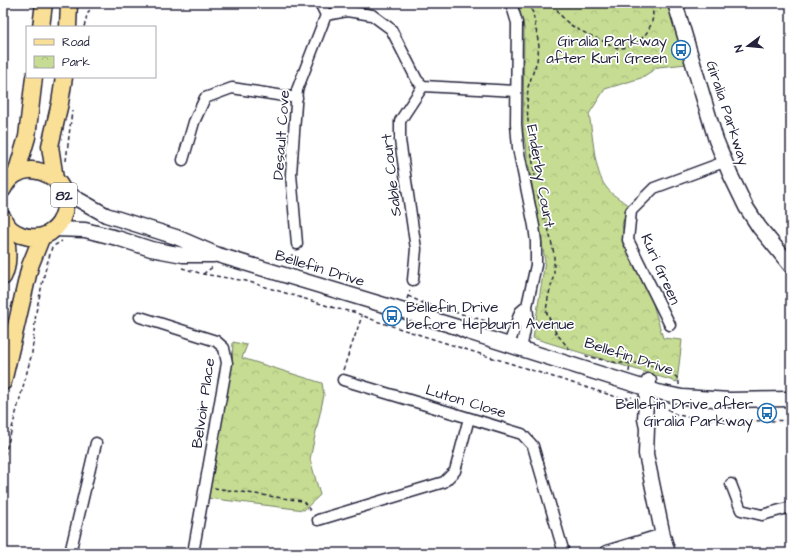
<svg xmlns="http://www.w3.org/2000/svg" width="794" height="556" font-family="'Architects Daughter',sans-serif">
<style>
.park{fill:url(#park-crowns);stroke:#747f66}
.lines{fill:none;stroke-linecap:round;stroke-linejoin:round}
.street-casing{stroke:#22223b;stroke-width:13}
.secondary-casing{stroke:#22223b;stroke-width:17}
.primary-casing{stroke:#22223b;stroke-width:19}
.path{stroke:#22223b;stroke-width:1.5;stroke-dasharray:4 3;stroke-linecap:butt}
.street{stroke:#fff;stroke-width:10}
.secondary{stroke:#fff;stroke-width:14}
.primary{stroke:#fadf96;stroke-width:16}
.labels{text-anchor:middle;stroke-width:3.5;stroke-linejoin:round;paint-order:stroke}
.shield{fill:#fff;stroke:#646476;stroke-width:1}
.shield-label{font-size:14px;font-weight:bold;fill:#22223b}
.poi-label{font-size:15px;fill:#22223b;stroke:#fff;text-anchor:end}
.street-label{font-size:15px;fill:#22223b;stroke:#fff}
</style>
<defs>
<pattern id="park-crowns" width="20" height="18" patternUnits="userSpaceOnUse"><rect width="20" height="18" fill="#c5dc92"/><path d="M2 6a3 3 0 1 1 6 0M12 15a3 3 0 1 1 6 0" fill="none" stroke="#a9bc7f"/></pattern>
</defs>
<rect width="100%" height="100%" fill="#fff"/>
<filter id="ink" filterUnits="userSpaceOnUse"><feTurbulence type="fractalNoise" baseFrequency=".025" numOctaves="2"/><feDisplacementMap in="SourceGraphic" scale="8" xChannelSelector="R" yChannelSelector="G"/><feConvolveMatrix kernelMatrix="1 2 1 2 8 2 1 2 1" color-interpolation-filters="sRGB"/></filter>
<g filter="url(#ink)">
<!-- park -->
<path class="park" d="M518 3H666L676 24 687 64 658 67 641 78 605 89 589 114C593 134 594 172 606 187 612 195 621 200 629 205L622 225 628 249 634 267 648 287 663 338 682 340 677 382 533 338 545 261 523 131 524 27Z
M233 342 247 345 242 358 322 383 324 395 310 459 320 495 304 510 207 498 232 362Z"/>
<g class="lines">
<!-- street casing -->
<g class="street-casing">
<path id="street" d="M320 3 326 15
M511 3 517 23 516 124 518 148 534 226 536 242V265L527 306 528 315 521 349
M183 160 194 122 205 98 232 88 297 98
M297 244 291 174 297 90 326 15 347 11 372 15 391 29 417 80 423 86
M413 280 416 249 400 140V121L423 86 516 91
M140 317 216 341 224 348 227 363 193 553
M670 325 628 240 631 211 654 188 724 162
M509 345 520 312 527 306
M343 380 522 434 533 446 564 553
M731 484 741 510 762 515 791 507
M318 520 444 482 455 471 469 418
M70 553 96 443"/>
</g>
<!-- secondary casing -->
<g class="secondary-casing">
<path id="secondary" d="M675 3 716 140 730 174 746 207 759 227 791 266
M63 191 106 215 176 237 218 255 457 327 468 332 658 392 682 397 730 400 791 399
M54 229 85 230 117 238 151 249 183 255H214
M649 381 646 402 645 419 647 428 646 454 663 536 668 553
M607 553 663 536
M646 553 666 548"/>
</g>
<!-- primary casing -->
<g class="primary-casing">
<path id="primary" d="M41 27 44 3
M68 27 69 3
M16 174 27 137 34 77
M55 179 50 146 60 103 64 77
M3 189C8 178 20 169 32 170 86 176 68 251 21 235 13 232 6 226 3 218
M3 277C11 262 6 239 5 223
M3 382 30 266 42 236"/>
</g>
<!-- path -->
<path class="path" d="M528 3 533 13 539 46 537 61 528 87 527 105 529 137 535 176
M554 3C563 26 581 31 601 40 607 43 614 48 621 48 638 47 652 31 653 15 653 11 651 7 649 3
M84 27 87 15 93 3
M66 161 72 111
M3 167 6 161
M538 195 543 216 548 227 554 254V274L548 298 546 311 556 333 572 352
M287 264 293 253
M182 268 203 274 246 281 338 309 354 312 376 321 623 399 632 397
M203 274 213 267
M408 296 423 303 493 323 491 326
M407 299 410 290
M585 356 618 363H630
M343 370 362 316
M629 372 630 363C641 362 672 370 678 379 679 380 679 384 679 385
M662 405 675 414 694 419 768 421 791 420
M3 462 32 353 36 312 45 271 52 247 62 241
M214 488 303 501 312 513"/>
<!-- street -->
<use href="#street" class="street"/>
<!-- secondary -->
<use href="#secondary" class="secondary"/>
<!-- primary -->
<use href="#primary" class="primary"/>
</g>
</g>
<!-- icons -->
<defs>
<g id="bus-ring" transform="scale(1)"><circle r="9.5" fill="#fff" stroke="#1f6fb2" stroke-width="1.5"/><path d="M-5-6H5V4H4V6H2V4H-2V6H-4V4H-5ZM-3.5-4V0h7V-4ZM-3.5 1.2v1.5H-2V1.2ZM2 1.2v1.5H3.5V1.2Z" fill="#1f6fb2"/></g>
</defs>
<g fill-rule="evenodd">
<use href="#bus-ring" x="681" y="50"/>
<use href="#bus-ring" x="392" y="316"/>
<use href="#bus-ring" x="767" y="413"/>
</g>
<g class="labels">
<!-- shield labels -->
<rect class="shield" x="51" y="183" width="26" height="24" rx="3"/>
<g class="shield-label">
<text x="64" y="200">82</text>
</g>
<!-- poi labels -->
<g class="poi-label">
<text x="667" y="46">Giralia Parkway<tspan x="667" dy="17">after Kuri Green</tspan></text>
<text x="406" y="312" text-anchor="start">Bellefin Drive<tspan x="406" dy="17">before Hepburn Avenue</tspan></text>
<text x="753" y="409">Bellefin Drive after<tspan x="753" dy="17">Giralia Parkway</tspan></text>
</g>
<!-- street labels -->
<g class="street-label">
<text transform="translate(728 113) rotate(72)" y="5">Giralia Parkway</text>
<text transform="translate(281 135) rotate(-86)" y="5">Desault Cove</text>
<text transform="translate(391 175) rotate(-97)" y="5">Sable Court</text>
<text transform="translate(541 176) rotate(80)" y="5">Enderby Court</text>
<text transform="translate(320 268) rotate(17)" y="5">Bellefin Drive</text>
<text transform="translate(661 269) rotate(66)" y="5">Kuri Green</text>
<text transform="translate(629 356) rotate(18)" y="5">Bellefin Drive</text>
<text transform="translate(466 401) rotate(17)" y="5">Luton Close</text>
<text transform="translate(203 403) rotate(-82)" y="5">Belvoir Place</text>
</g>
</g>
<!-- margin -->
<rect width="794" height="556" fill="none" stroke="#fff" stroke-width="16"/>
<rect x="8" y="8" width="778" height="540" fill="none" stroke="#22223b" stroke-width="1.5" filter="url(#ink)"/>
<!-- legend -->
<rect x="26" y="26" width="130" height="52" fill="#ffffff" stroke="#a7a7b1"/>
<rect x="34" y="39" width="20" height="6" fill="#fadf96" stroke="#a7a7b1"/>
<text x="62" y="46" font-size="12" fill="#22223b">Road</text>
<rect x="34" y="56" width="20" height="12" fill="url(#park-crowns)" stroke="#a7a7b1"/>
<text x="62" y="66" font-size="12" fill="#22223b">Park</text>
<!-- north arrow -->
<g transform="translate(748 46) rotate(254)" stroke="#ffffff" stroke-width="3" paint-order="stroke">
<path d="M0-3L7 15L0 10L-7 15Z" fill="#22223b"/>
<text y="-6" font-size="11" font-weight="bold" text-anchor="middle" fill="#22223b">N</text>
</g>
</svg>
